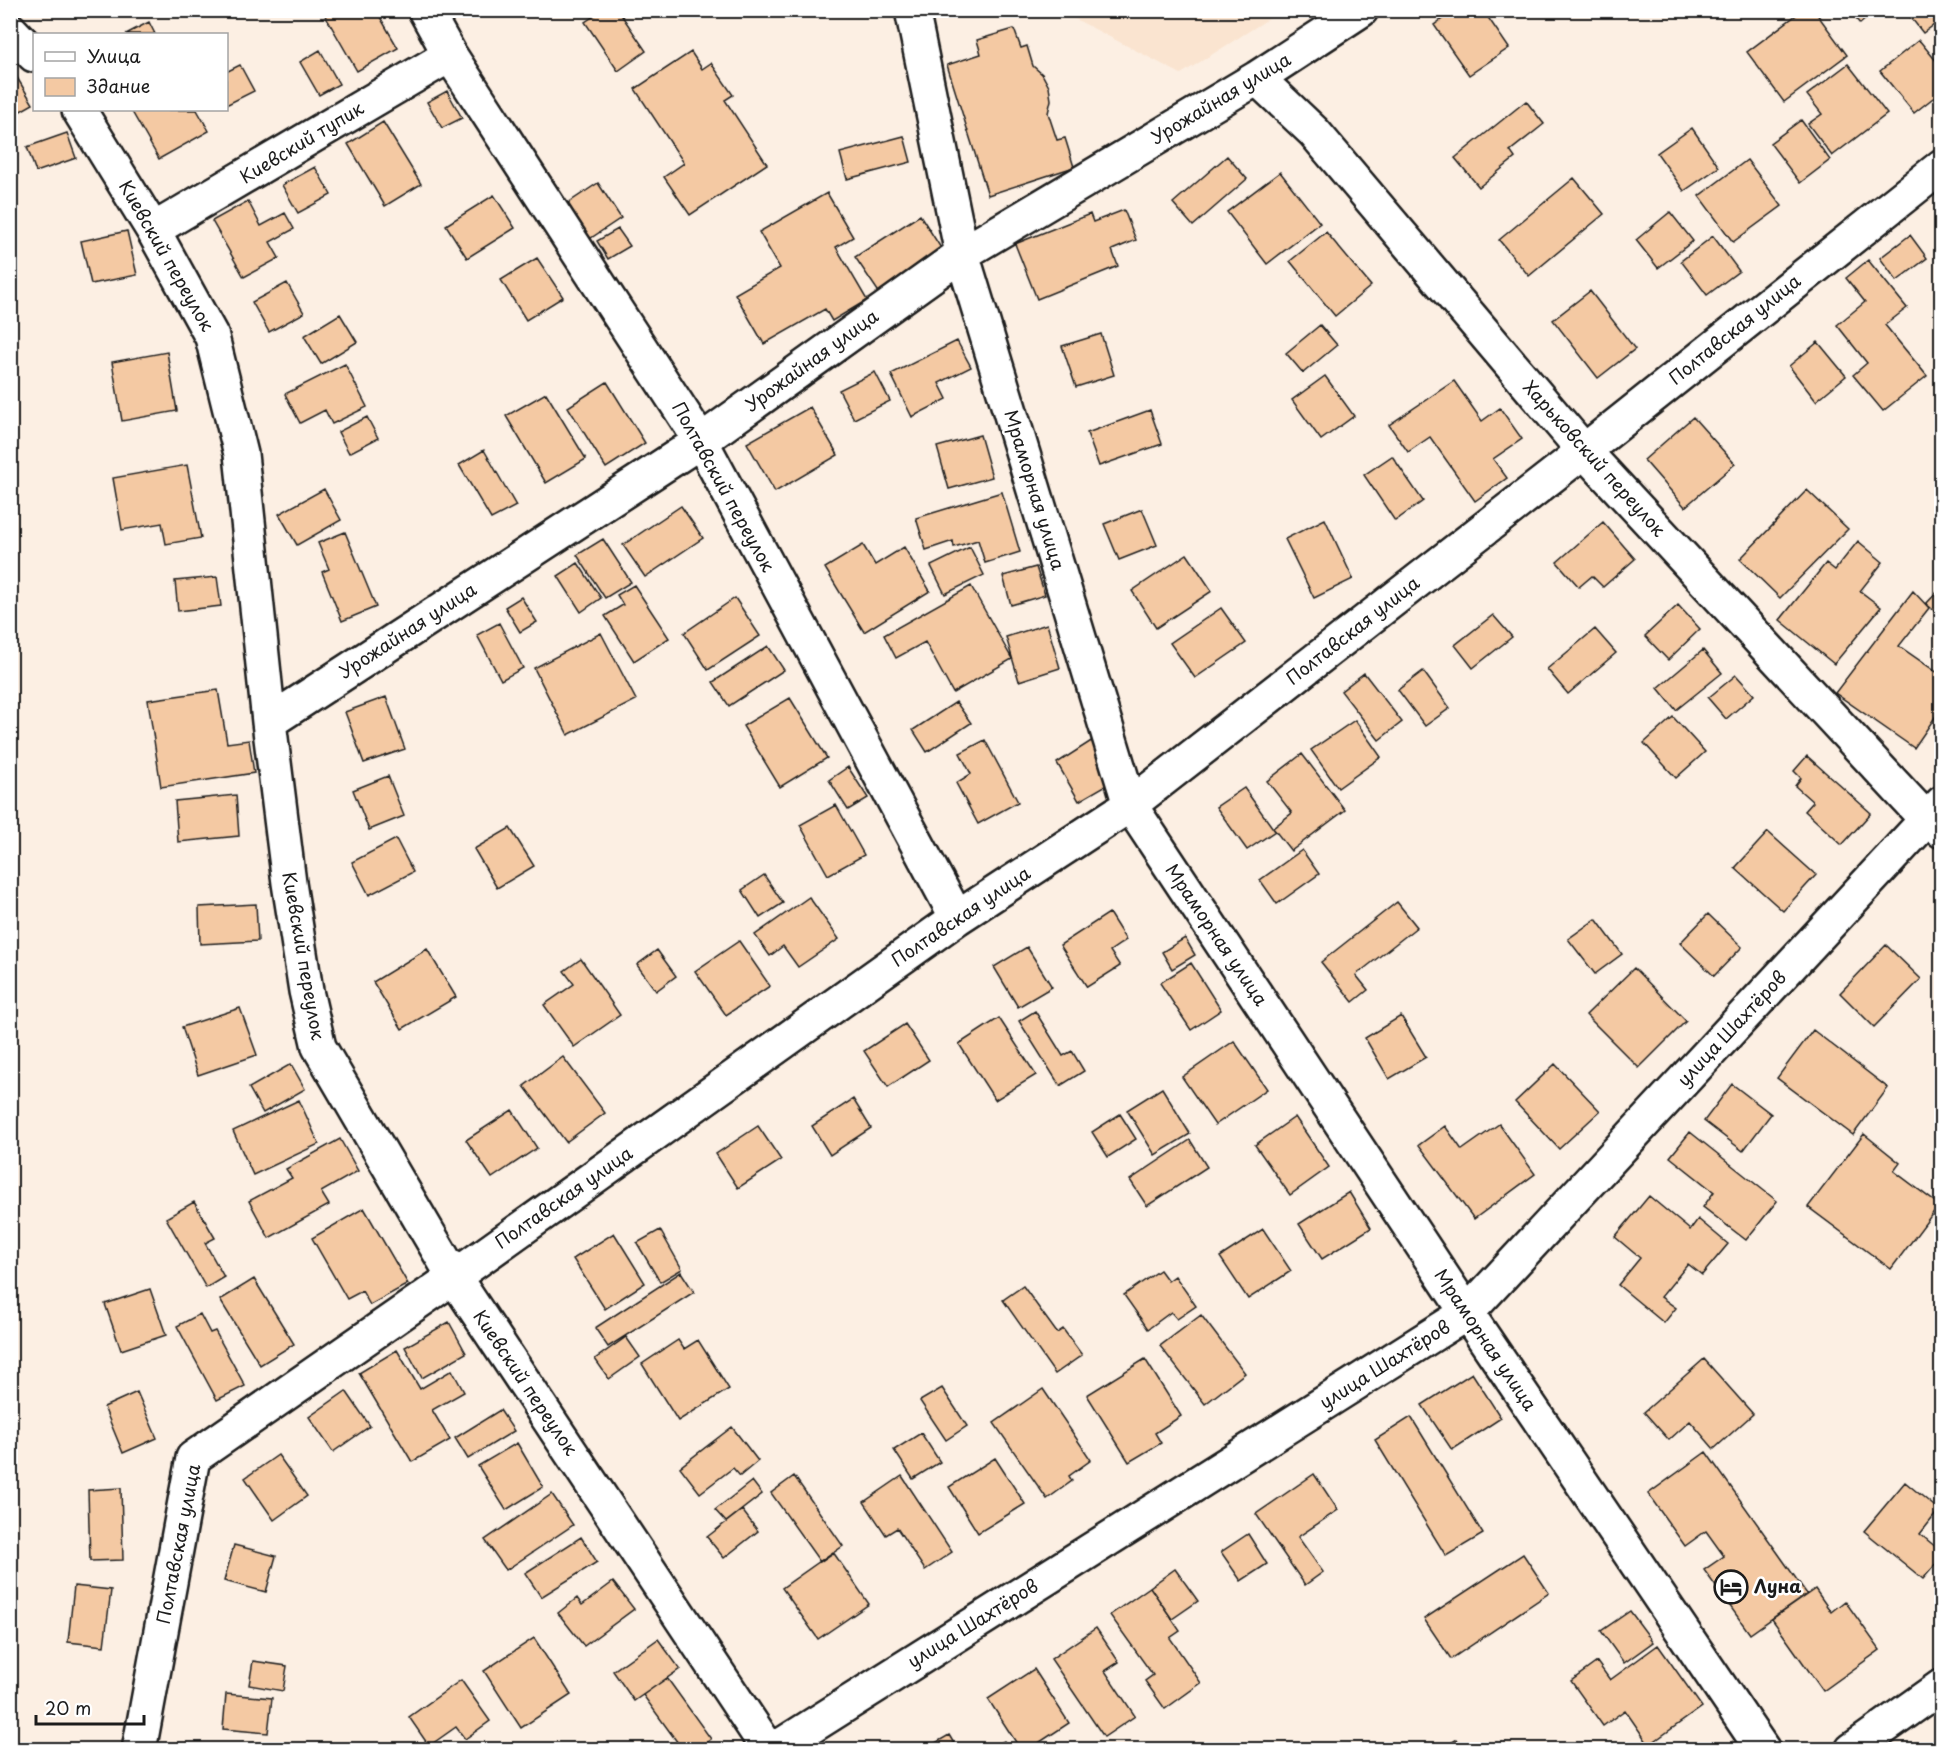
<svg xmlns="http://www.w3.org/2000/svg" width="1952" height="1760" font-family="'Playpen Sans',sans-serif">
<style>
.built{fill:#fae4d0}
.building{fill:#f4c9a3;stroke:#1c1c1c;stroke-width:1.5}
.lines{fill:none;stroke-linecap:round;stroke-linejoin:round}
.minor-casing{stroke:#1c1c1c;stroke-width:38}
.minor{stroke:#fff;stroke-width:33}
.labels{text-anchor:middle;stroke-width:5;stroke-linejoin:round;paint-order:stroke}
.street-label{font-size:18px;fill:#1c1c1c;stroke:#fff}
.poi-label{font-size:18px;font-weight:bold;fill:#1c1c1c;stroke:#fff;text-anchor:start}
</style>
<rect width="100%" height="100%" fill="#fcefe3"/>
<filter id="ink" filterUnits="userSpaceOnUse"><feTurbulence type="fractalNoise" baseFrequency=".0167" numOctaves="2"/><feDisplacementMap in="SourceGraphic" scale="12" xChannelSelector="R" yChannelSelector="G"/><feConvolveMatrix kernelMatrix="1 2 1 2 8 2 1 2 1" color-interpolation-filters="sRGB"/></filter>
<g filter="url(#ink)">
<!-- built -->
<path class="built" d="M1060 11H1281L1181 74Z"/>
<!-- building -->
<path class="building" d="M322 10H376L398 48 357 71Z
M603 10H618L646 51 618 71 585 22Z
M1455 10H1483L1509 48 1469 75 1434 25Z
M1803 10H1814L1847 55 1784 102 1747 52Z
M1849 10H1876L1860 24Z
M1905 10H1937L1942 19 1923 33Z
M149 22 155 34H126Z
M1014 29 1021 48 1027 46 1033 66 1042 74 1049 87 1051 100 1048 113 1057 140 1065 138 1074 167 988 195 947 65 981 54 977 40Z
M1919 40 1942 68V91L1914 113 1880 71Z
M320 50 339 84 319 95 300 62Z
M691 52 702 69 711 63 733 95 725 100 767 164 690 215 664 177 684 163 635 89Z
M1848 64 1887 114 1832 156 1808 124 1822 114 1807 95Z
M240 65 254 91 226 105V72Z
M10 66 33 104 10 117Z
M447 91 462 118 442 128 427 102Z
M1526 101 1544 124 1510 151 1515 158 1479 187 1455 158Z
M131 110H197L209 131 159 159Z
M1801 120 1830 160 1800 183 1770 143Z
M383 122 421 184 385 206 348 144Z
M1692 128 1719 167 1684 191 1657 153Z
M67 133 76 158 36 172 27 147Z
M904 136 911 162 847 179 840 153Z
M1227 156 1247 179 1193 226 1173 203Z
M1747 160 1782 206 1733 242 1699 196Z
M315 167 331 195 298 213 282 185Z
M1280 172 1320 223 1267 264 1227 212Z
M1574 178 1604 214 1529 276 1499 240Z
M598 183 621 218 588 240 565 205Z
M827 193 853 237 836 247 867 300 832 321 825 309 764 344 735 294 780 268 759 232Z
M494 195 515 228 467 258 446 225Z
M248 201 261 226 285 213 294 229 270 242 279 258 244 277 212 221Z
M1124 210 1136 240 1112 250 1118 266 1037 299 1015 244 1090 214 1093 222Z
M1670 212 1693 241 1658 268 1636 240Z
M920 215 946 256 882 297 855 257Z
M618 229 630 246 608 259 597 241Z
M127 231 137 275 91 284 81 241Z
M1326 232 1371 286 1335 316 1290 261Z
M1910 235 1927 258 1897 281 1880 258Z
M1713 236 1739 271 1707 295 1681 261Z
M537 258 563 297 526 320 501 280Z
M1868 260 1907 308 1885 325 1927 376 1883 411 1853 375 1867 363 1837 325 1865 302 1846 278Z
M287 283 304 313 269 332 252 302Z
M1590 291 1635 349 1598 378 1553 320Z
M340 314 357 342 321 364 304 336Z
M1320 325 1337 345 1303 373 1286 353Z
M1101 334 1114 375 1076 387 1062 346Z
M957 341 971 367 939 383 947 399 912 417 891 374Z
M1818 342 1846 376 1816 401 1789 366Z
M167 352 177 411 122 421 112 362Z
M345 364 367 407 332 424 325 410 300 423 285 394Z
M875 372 890 401 854 419 839 390Z
M1325 376 1354 416 1321 440 1292 400Z
M1454 381 1482 421 1500 408 1522 439 1493 459 1507 478 1475 501 1430 437 1408 452 1389 425Z
M607 382 645 443 606 468 568 407Z
M546 393 586 459 546 483 506 416Z
M810 407 838 455 775 492 747 443Z
M1150 410 1162 444 1099 466 1087 433Z
M367 417 378 438 349 453 338 432Z
M1693 417 1735 464 1685 507 1644 460Z
M980 435 992 477 949 489 937 447Z
M484 450 516 506 491 519 459 465Z
M1392 456 1423 501 1395 521 1364 475Z
M187 465 201 538 166 544 162 523 122 530 113 478Z
M324 489 341 520 297 545 279 514Z
M1807 490 1848 529 1780 598 1740 559Z
M1002 492 1020 552 985 563 978 540 954 547 953 541 926 550 916 518Z
M681 506 703 538 645 577 623 545Z
M1142 509 1157 545 1119 560 1104 524Z
M1325 519 1353 579 1314 598 1285 539Z
M1603 522 1635 559 1603 587 1592 576 1579 587 1557 562Z
M345 532 376 607 342 621 322 572 329 569 318 543Z
M603 539 631 582 605 598 577 555Z
M1858 541 1883 562 1860 591 1881 607 1834 664 1780 620 1826 563 1835 570Z
M863 545 875 565 904 547 930 591 864 632 825 568Z
M970 547 984 575 945 594 931 566Z
M1187 554 1212 591 1156 628 1132 591Z
M578 563 601 598 581 612 558 576Z
M1036 567 1045 595 1011 605 1003 576Z
M217 577 221 606 178 611 175 581Z
M634 585 669 638 634 661 605 616 623 605 617 595Z
M971 586 1012 659 953 693 925 642 896 658 884 635Z
M1942 587V617L1926 604Z
M1913 591 1929 608 1899 646 1942 676V707L1914 748 1835 693Z
M521 597 537 622 520 632 505 607Z
M735 598 760 636 708 670 684 633Z
M1678 605 1700 629 1668 660 1645 636Z
M1221 608 1246 643 1195 678 1170 643Z
M1493 615 1512 637 1473 668 1455 645Z
M499 623 523 668 501 680 477 635Z
M1047 624 1060 668 1019 681 1006 637Z
M1595 629 1616 653 1568 694 1547 669Z
M601 633 636 700 568 735 534 668Z
M768 646 784 670 729 706 713 682Z
M1703 650 1722 673 1676 710 1658 688Z
M1423 671 1450 708 1425 726 1398 690Z
M1364 673 1402 722 1379 740 1341 691Z
M1736 675 1754 695 1726 719 1708 698Z
M218 690 227 743 249 740 254 773 161 787 148 700Z
M386 697 405 749 364 763 345 712Z
M790 698 827 758 780 787 743 726Z
M956 702 971 723 927 752 913 730Z
M1673 717 1705 752 1676 778 1644 743Z
M1355 720 1381 757 1338 788 1311 750Z
M1096 738 1110 783 1079 801 1057 763Z
M985 740 1018 802 978 824 956 783 971 774 960 753Z
M1302 754 1345 810 1291 851 1273 828 1292 813 1267 781Z
M1807 756 1871 813 1842 845 1805 811 1813 802 1795 786 1801 778 1794 771Z
M848 767 868 798 848 810 829 780Z
M388 776 404 816 369 830 353 790Z
M1244 788 1275 831 1247 850 1216 807Z
M236 795 239 836 178 842 175 801Z
M836 805 864 855 828 875 800 825Z
M510 828 534 866 497 888 474 849Z
M1768 832 1816 875 1783 911 1735 868Z
M396 839 413 872 369 895 352 862Z
M1302 850 1319 874 1277 904 1260 880Z
M764 875 783 903 760 918 742 890Z
M809 897 839 939 798 967 783 946 770 956 755 935Z
M1397 902 1417 927 1356 975 1368 990 1353 1002 1321 962Z
M256 904 258 941 200 944 199 907Z
M1109 913 1126 940 1110 951 1120 966 1087 987 1060 945Z
M1708 914 1742 947 1714 976 1680 943Z
M1596 919 1622 954 1595 974 1568 939Z
M1185 938 1195 955 1172 969 1162 952Z
M739 941 770 986 726 1015 695 971Z
M1886 945 1921 979 1874 1027 1840 993Z
M1027 947 1052 987 1018 1007 994 967Z
M427 949 456 997 402 1029 373 982Z
M657 950 676 976 656 991 637 965Z
M581 959 620 1015 574 1047 544 1005 574 984 564 971Z
M1191 963 1221 1010 1191 1030 1160 983Z
M1634 968 1686 1021 1639 1068 1586 1015Z
M240 1008 257 1055 198 1075 182 1027Z
M1035 1011 1063 1056 1072 1051 1084 1071 1060 1086 1019 1021Z
M1401 1016 1426 1057 1389 1079 1365 1038Z
M999 1018 1036 1075 995 1100 959 1044Z
M905 1024 929 1060 888 1087 864 1051Z
M1813 1030 1888 1088 1853 1135 1777 1078Z
M1234 1041 1267 1089 1215 1125 1182 1077Z
M563 1057 605 1113 566 1142 524 1086Z
M291 1064 305 1089 263 1113 249 1088Z
M1555 1064 1600 1111 1559 1149 1515 1102Z
M1732 1084 1771 1114 1743 1151 1704 1121Z
M1162 1088 1190 1134 1155 1155 1127 1110Z
M853 1099 871 1128 830 1155 812 1126Z
M299 1100 319 1144 253 1175 233 1131Z
M512 1110 537 1148 492 1178 466 1140Z
M1120 1114 1136 1139 1108 1157 1092 1132Z
M1295 1117 1329 1167 1290 1195 1255 1145Z
M1499 1124 1535 1174 1474 1219 1419 1145 1445 1126 1462 1150Z
M758 1126 781 1160 738 1188 716 1154Z
M1690 1132 1777 1201 1746 1240 1703 1207 1714 1192 1670 1157Z
M1864 1134 1900 1163 1894 1171 1939 1205 1891 1269 1808 1207Z
M340 1139 358 1171 321 1192 329 1205 269 1238 249 1201 292 1178 286 1169Z
M1190 1140 1207 1167 1147 1206 1130 1180Z
M1349 1192 1371 1228 1322 1259 1299 1224Z
M1649 1196 1690 1230 1698 1219 1728 1244 1702 1275 1688 1264 1661 1297 1676 1308 1664 1323 1618 1285 1640 1258 1615 1237Z
M194 1202 215 1238 205 1243 224 1277 206 1288 166 1218Z
M364 1208 408 1284 370 1305 362 1291 347 1299 312 1238Z
M1263 1229 1291 1271 1248 1299 1220 1257Z
M660 1230 682 1269 660 1282 637 1243Z
M614 1233 645 1283 605 1309 573 1259Z
M1160 1270 1168 1281 1175 1276 1196 1306 1177 1319 1171 1312 1148 1329 1124 1295Z
M681 1272 694 1292 608 1347 595 1328Z
M254 1279 294 1344 260 1365 220 1300Z
M1023 1286 1057 1333 1063 1329 1082 1355 1055 1374 1003 1300Z
M150 1289 166 1335 121 1350 105 1304Z
M200 1314 210 1333 215 1331 245 1386 217 1400 177 1326Z
M1201 1315 1245 1373 1205 1404 1160 1346Z
M449 1322 466 1353 422 1378 405 1347Z
M626 1337 640 1357 609 1379 595 1359Z
M678 1340 684 1349 698 1340 729 1389 678 1421 642 1364Z
M397 1350 420 1389 452 1370 464 1392 432 1410 450 1440 412 1462 359 1373Z
M1145 1359 1181 1416 1155 1433 1161 1443 1129 1462 1087 1395Z
M1704 1359 1753 1414 1714 1449 1690 1421 1669 1440 1644 1412Z
M1472 1373 1501 1418 1452 1450 1422 1405Z
M942 1388 967 1426 946 1440 920 1401Z
M1043 1389 1091 1460 1069 1476 1072 1481 1047 1499 994 1423Z
M346 1391 370 1426 333 1452 309 1417Z
M137 1392 157 1438 123 1453 104 1407Z
M500 1410 514 1431 468 1459 455 1438Z
M1411 1417 1483 1534 1446 1556 1375 1440Z
M732 1427 758 1461 740 1476 733 1468 700 1493 680 1467Z
M921 1433 940 1462 913 1479 894 1450Z
M517 1443 543 1487 506 1510 478 1466Z
M1706 1452 1807 1594 1750 1634 1704 1570 1724 1556 1706 1531 1685 1546 1648 1494Z
M278 1455 307 1496 274 1520 245 1478Z
M995 1458 1025 1504 978 1533 949 1487Z
M1314 1474 1338 1510 1298 1537 1323 1572 1305 1585 1256 1514Z
M794 1476 843 1546 820 1562 771 1493Z
M902 1476 952 1552 925 1570 897 1528 886 1535 864 1502Z
M752 1481 762 1494 726 1522 715 1510Z
M1905 1482 1939 1510 1920 1534 1942 1552V1557L1923 1579 1864 1531Z
M121 1488 123 1560 90 1561 88 1490Z
M552 1494 573 1525 506 1570 485 1540Z
M742 1510 758 1531 724 1558 707 1537Z
M1248 1534 1267 1564 1241 1581 1221 1552Z
M581 1537 597 1562 541 1597 525 1573Z
M234 1545 276 1556 266 1592 224 1581Z
M833 1552 869 1604 818 1639 782 1588Z
M1523 1554 1549 1593 1451 1659 1424 1619Z
M1175 1569 1198 1601 1172 1619 1150 1587Z
M613 1582 634 1609 584 1646 558 1613 577 1598 582 1605Z
M74 1586 111 1590 104 1646 68 1642Z
M1150 1587 1180 1631 1170 1638 1201 1683 1165 1709 1145 1681 1153 1675 1110 1615Z
M1815 1589 1831 1612 1845 1601 1880 1650 1823 1691 1772 1619Z
M1630 1611 1653 1642 1624 1663 1601 1631Z
M1096 1628 1119 1662 1105 1671 1135 1716 1104 1737 1051 1659Z
M534 1638 571 1695 521 1728 484 1671Z
M658 1639 680 1669 634 1701 613 1671Z
M1658 1645 1702 1707 1649 1745 1625 1710 1603 1726 1571 1681 1597 1662 1610 1680Z
M253 1661 287 1666 283 1691 249 1685Z
M1034 1669 1069 1723 1028 1750H1021L988 1699Z
M667 1678 711 1739 697 1750H683L643 1695Z
M461 1680 490 1721 465 1739 456 1727 429 1746 409 1717Z
M226 1694 272 1698 268 1733 223 1729Z
M949 1735 958 1750H923Z
M1457 1739 1463 1750H1440Z
M1004 1741 1009 1750H987Z"/>
<g class="lines">
<!-- minor casing -->
<g class="minor-casing">
<path id="minor" d="M425 10 450 55 701 441 957 918
M912 10 962 254 1130 805 1467 1313 1763 1750
M10 30 34 55
M1257 78 1314 132 1584 451 1927 820 1942 831
M79 110 153 230 212 337 241 454 269 722 289 883 306 991 319 1047 454 1277 769 1750
M153 230 450 55
M269 722 701 441 962 254 1257 78 1361 10
M139 1750 193 1458 454 1277 957 918 1130 805 1584 451 1942 166
M774 1750 1467 1313 1942 803
M1852 1750 1942 1686"/>
</g>
<!-- minor -->
<use href="#minor" class="minor"/>
</g>
</g>
<!-- icons -->
<defs>
<g id="hotel-ring" transform="scale(1.725)"><circle r="9.5" fill="#fff" stroke="#1c1c1c" stroke-width="1.5"/><path d="M-6-4.5h1.5V1H6V5H4.5V3h-9V5H-6ZM-4 0a1.8 1.8 0 1 1 3.6 0ZM.5 0V-2.5h3Q6-2.5 6 0Z" fill="#1c1c1c"/></g>
</defs>
<g fill-rule="evenodd">
<use href="#hotel-ring" x="1731" y="1587"/>
</g>
<g class="labels">
<!-- street labels -->
<g class="street-label">
<text transform="translate(1221 99) rotate(-31)" y="6">Урожайная улица</text>
<text transform="translate(302 143) rotate(-31)" y="6">Киевский тупик</text>
<text transform="translate(166 256) rotate(60)" y="6">Киевский переулок</text>
<text transform="translate(1735 330) rotate(-39)" y="6">Полтавская улица</text>
<text transform="translate(812 361) rotate(-36)" y="6">Урожайная улица</text>
<text transform="translate(1594 459) rotate(48)" y="6">Харьковский переулок</text>
<text transform="translate(723 487) rotate(61)" y="6">Полтавский переулок</text>
<text transform="translate(1034 490) rotate(73)" y="6">Мраморная улица</text>
<text transform="translate(408 631) rotate(-33)" y="6">Урожайная улица</text>
<text transform="translate(1353 631) rotate(-38)" y="6">Полтавская улица</text>
<text transform="translate(961 917) rotate(-34)" y="6">Полтавская улица</text>
<text transform="translate(1216 935) rotate(56)" y="6">Мраморная улица</text>
<text transform="translate(303 956) rotate(80)" y="6">Киевский переулок</text>
<text transform="translate(1732 1029) rotate(-47)" y="6">улица Шахтёров</text>
<text transform="translate(564 1198) rotate(-35)" y="6">Полтавская улица</text>
<text transform="translate(1485 1340) rotate(56)" y="6">Мраморная улица</text>
<text transform="translate(1385 1365) rotate(-32)" y="6">улица Шахтёров</text>
<text transform="translate(525 1383) rotate(56)" y="6">Киевский переулок</text>
<text transform="translate(179 1544) rotate(-79)" y="6">Полтавская улица</text>
<text transform="translate(973 1624) rotate(-32)" y="6">улица Шахтёров</text>
</g>
<!-- poi labels -->
<g class="poi-label">
<text x="1754" y="1593">Луна</text>
</g>
</g>
<!-- margin -->
<rect width="1952" height="1760" fill="none" stroke="#fff" stroke-width="36"/>
<rect x="18" y="18" width="1916" height="1724" fill="none" stroke="#1c1c1c" stroke-width="2" filter="url(#ink)"/>
<!-- legend -->
<rect x="33" y="33" width="195" height="78" fill="#ffffff" stroke="#a4a4a4" stroke-width="1.5"/>
<rect x="45" y="52" width="30" height="9" fill="#ffffff" stroke="#a4a4a4" stroke-width="1.5"/>
<text x="87" y="63" font-size="18" fill="#1c1c1c">Улица</text>
<rect x="45" y="78" width="30" height="18" fill="#f4c9a3" stroke="#a4a4a4" stroke-width="1.5"/>
<text x="87" y="93" font-size="18" fill="#1c1c1c">Здание</text>
<!-- scale -->
<path d="M36 1715v9h108v-9" fill="none" stroke="#1c1c1c" stroke-width="3"/>
<text x="45" y="1715" font-size="18" fill="#1c1c1c" stroke="#ffffff" stroke-width="4.5" paint-order="stroke">20 m</text>
</svg>
